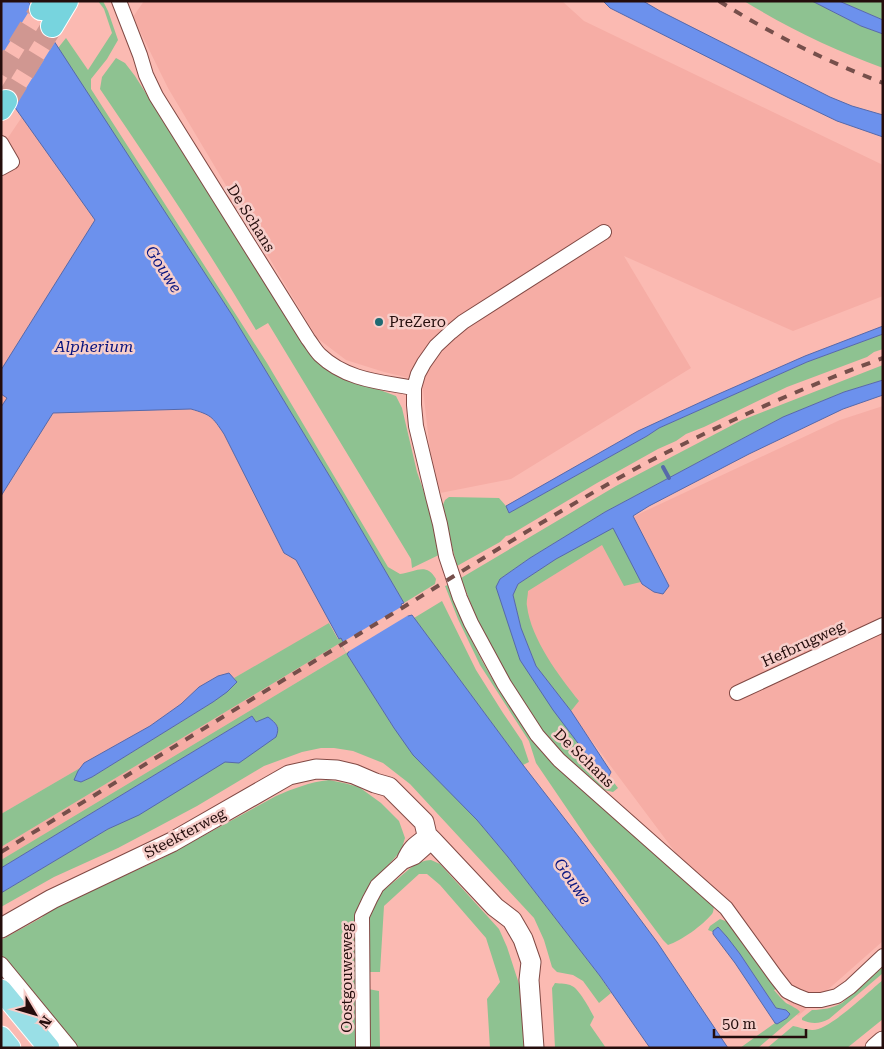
<svg xmlns="http://www.w3.org/2000/svg" width="884" height="1049" font-family="'Roboto Serif',serif">
<style>
.built{fill:#f6ada5}
.green{fill:#8ec291}
.water{fill:#6c91ed;stroke:#5669aa}
.pier{fill:#fbbab2}
.lines{fill:none;stroke-linecap:round;stroke-linejoin:round}
.stream{stroke:#5669aa;stroke-width:4}
.trunk-tunnel{stroke:#d09791;stroke-width:22;stroke-dasharray:22 11;stroke-linecap:butt}
.minor-casing{stroke:#814944;stroke-width:16}
.secondary-casing{stroke:#814944;stroke-width:21}
.primary-casing{stroke:#fff;stroke-width:23}
.trunk-casing{stroke:#fff;stroke-width:24}
.minor{stroke:#fff;stroke-width:14}
.secondary{stroke:#fff;stroke-width:19}
.primary{stroke:#99dfe6;stroke-width:21}
.trunk{stroke:#77d4de;stroke-width:22}
.rail{stroke:#764f4b;stroke-width:4;stroke-dasharray:9 9;stroke-linecap:butt}
.poi-dot{fill:#1f6a73;stroke:#f7ceca;stroke-width:2}
.labels{text-anchor:middle;stroke-width:5;stroke-linejoin:round;paint-order:stroke}
.street-label{font-size:15px;fill:#240d0c;stroke:#f7ceca}
.poi-label{font-size:15px;fill:#240d0c;stroke:#f7ceca;text-anchor:start}
.water-label{font-size:16px;font-style:italic;fill:#08147f;stroke:#f7ceca}
</style>
<rect width="100%" height="100%" fill="#fbbab2"/>
<!-- built -->
<path class="built" d="M144 1H562L584 21 883 165V296L793 331 624 256 691 368 511 479 435 494 422 381 384 372 346 360 317 338 168 88 133 17Z
M28 108 100 214 334 621 234 678 229 673 199 687 181 704 150 726 84 763 80 768 1 814V148Z
M883 406V941L798 1016 520 645 508 581 641 513 840 420Z
M340 643 346 653 1 860V847Z"/>
<!-- green -->
<path class="green" d="M98 1H103L108 11 118 40 107 59 91 79V89L267 363 388 567 400 574C416 572 426 562 436 579L435 584 404 603 341 495 232 315 58 48 66 38 88 70 112 33 104 9Z
M744 1H812L861 26 883 34V68C834 50 788 28 744 1Z
M839 1H883V20Z
M116 58 125 63 135 76 164 122 326 368 350 382 380 390 396 396 402 408 417 472 445 552 412 568 411 559 268 323 256 330C207 248 154 168 100 89L102 77Z
M883 334V349L874 352 867 357 787 387 704 427 686 434 676 441 658 449 597 483 510 535 506 536 500 542 457 566 442 507 445 500 449 497 499 498 506 506 509 513 647 436 659 428 807 362Z
M883 365V380L844 392 783 417 605 512 530 558 500 579 520 660 605 776H609L618 788 613 792 604 790 561 752 548 737 526 709 481 630 461 578 616 486 742 420Z
M613 527 641 582 624 586 602 545 528 591C528 596 526 602 527 606 531 639 559 676 579 701L571 711 536 666 521 628 513 595 518 584 556 559Z
M448 585C456 605 464 625 474 645 492 682 515 715 540 748L714 907C713 910 714 911 712 914 703 925 681 941 668 945L663 940 589 841 536 763 529 741 480 665 458 619 445 586Z
M442 601 476 670 503 713 522 741 529 762 523 765 414 618Z
M329 623 338 639 341 638 342 640 349 652 347 654 394 728 477 820 508 857 600 976 611 993 599 1003 583 981 573 975 557 972 552 967 544 940 534 918 410 784 383 763 353 751 334 748H321L302 752 264 766 197 806 152 830 118 848 54 877 1 907V893L108 829 139 814 278 727 273 721 255 722 252 716 1 868V860L346 653 340 643 1 847V814L80 768 78 771 81 782 92 777 213 702 237 682 234 678Z
M329 780 344 783 359 787 381 803 399 821 405 838 401 851 369 886 357 910 358 1048H78L1 954V940L41 918 53 908 161 859 276 796C292 789 310 782 329 780Z
M431 860 440 864 499 929 507 947 520 987 527 1048H490L487 999 500 982 486 938 440 885 427 874H419L384 906 380 972H367C368 954 366 914 376 900 382 890 393 883 401 876 412 867 417 861 431 860Z
M720 919 728 922 776 989 774 990C778 995 782 999 786 1003 791 1006 797 1008 800 1012L758 1048H740L775 1023 786 1010 776 1008 740 954 720 929 718 927 713 932 708 930 710 926Z
M883 965V973L829 1019C819 1024 812 1024 802 1020V1018L812 1010C823 1010 832 1008 842 1003Z
M883 980V1019L847 1048H767L793 1026C799 1027 806 1030 812 1030 829 1031 869 991 883 980Z
M555 983C561 984 567 983 572 986 579 989 590 1009 594 1017L590 1025 606 1048H555L552 988Z
M368 989 379 991 380 1048H369Z"/>
<!-- water -->
<path class="water" d="M1 1H28L232 315 341 495 404 603 401 604 408 616 412 615 523 765 585 845 657 942 728 1048H650L600 976 508 857 477 820 413 755 394 728 347 654 349 652 342 640 341 638 339 639 296 560 284 553 224 434C212 416 211 415 191 409L53 413 1 496V407L7 398 1 394V370L95 220 16 109 1 82Z
M603 1H643L660 11 830 97 852 106 883 115V137L837 121 787 97 610 8Z
M812 1H839L883 20V34L861 26Z
M883 326V334L807 362 659 428 647 436 509 513 506 506 638 431 714 396 805 356Z
M883 380V395L843 409 749 454 649 506 633 516 669 586 663 594 654 592 642 584 613 528 556 559 518 584 513 595 521 628 536 666 571 711 611 772 609 776H605L602 775 553 710 520 660 496 587 500 579 530 558 605 512 783 417 844 392Z
M229 673 237 682 227 692 213 702 92 777 81 782 74 780 78 771 84 763 150 726 181 704 199 687 218 676Z
M252 716 256 722 268 717C277 724 280 727 276 737L239 763 225 762 139 815 108 829 1 893V868Z
M718 927 727 937 740 954 776 1008 786 1010 790 1014 787 1018 777 1024 775 1023 735 963 713 934V931Z"/>
<!-- pier -->
<path class="pier" d="M33 5 56 40 13 109 1 87V56Z
M406 604 405 605 409 613 411 612 412 613 346 653 341 643Z"/>
<g class="lines">
<!-- stream -->
<path class="stream" d="M663 467 669 478"/>
<!-- trunk-tunnel -->
<path class="trunk-tunnel" d="M1 74 41 9
M6 101 52 26"/>
<!-- minor casing -->
<g class="minor-casing">
<path id="minor" d="M119 1 140 55 146 75 156 96 308 339C312 344 315 350 320 355 346 380 381 382 414 388
M1 143 12 162 1 168
M604 232 463 322 451 332 436 346 424 363 418 374 414 388V405L416 426 433 497 440 524 446 556 460 598 471 623 504 684 537 735 559 760 726 908 776 977 787 991 797 996 807 1000H821L837 996 850 987 883 956
M737 693 883 625
M403 862C409 847 414 844 427 835
M1 964 70 1048
M363 1048 362 916 370 899 377 886 403 862 415 857 433 841"/>
</g>
<!-- secondary casing -->
<g class="secondary-casing">
<path id="secondary" d="M1 928 52 899 172 842 289 775 316 769 337 770 354 774 375 783 389 787 424 822 427 835 433 841 495 907 512 920 523 939 531 962 529 980 534 1048
M875 1048 883 1041"/>
</g>
<!-- primary casing -->
<g class="primary-casing">
<path id="primary" d="M1 990 49 1048
M1 1037 10 1048"/>
</g>
<!-- trunk casing -->
<g class="trunk-casing">
<path id="trunk" d="M41 9 46 1
M52 26 67 1
M1 109 6 101"/>
</g>
<!-- minor -->
<use href="#minor" class="minor"/>
<!-- secondary -->
<use href="#secondary" class="secondary"/>
<!-- primary -->
<use href="#primary" class="primary"/>
<!-- trunk -->
<use href="#trunk" class="trunk"/>
<!-- rail -->
<path class="rail" d="M719 1C771 34 826 61 883 83
M1 852C133 772 265 691 397 611 479 561 561 509 646 463 723 423 801 388 883 358"/>
</g>
<!-- markers -->
<circle class="poi-dot" cx="379" cy="322" r="5"/>
<g class="labels">
<!-- street labels -->
<g class="street-label">
<text transform="translate(251 218) rotate(58)" y="5">De Schans</text>
<text transform="translate(803 644) rotate(-25)" y="5">Hefbrugweg</text>
<text transform="translate(584 758) rotate(44)" y="5">De Schans</text>
<text transform="translate(185 833) rotate(-28)" y="5">Steekterweg</text>
<text transform="translate(347 978) rotate(-90)" y="5">Oostgouweweg</text>
</g>
<!-- poi labels -->
<g class="poi-label">
<text x="389" y="327">PreZero</text>
</g>
<!-- water labels -->
<g class="water-label">
<text transform="translate(164 269) rotate(57)" y="6">Gouwe</text>
<text x="94" y="352">Alpherium</text>
<text transform="translate(573 881) rotate(55)" y="6">Gouwe</text>
</g>
</g>
<!-- border -->
<rect width="884" height="1049" fill="none" stroke="#240d0c" stroke-width="5"/>
<!-- north arrow -->
<g transform="translate(35 1014) rotate(128)" stroke="#f7ceca" stroke-width="4" paint-order="stroke">
<path d="M0-4L9 19L0 12L-9 19Z" fill="#240d0c"/>
<text y="-8" font-size="14" font-weight="bold" text-anchor="middle" fill="#240d0c">N</text>
</g>
<!-- scale -->
<path d="M714 1029v8h92v-8" fill="none" stroke="#240d0c" stroke-width="2.5"/>
<text x="722" y="1029" font-size="15" fill="#240d0c" stroke="#f7ceca" stroke-width="4" paint-order="stroke">50 m</text>
</svg>
